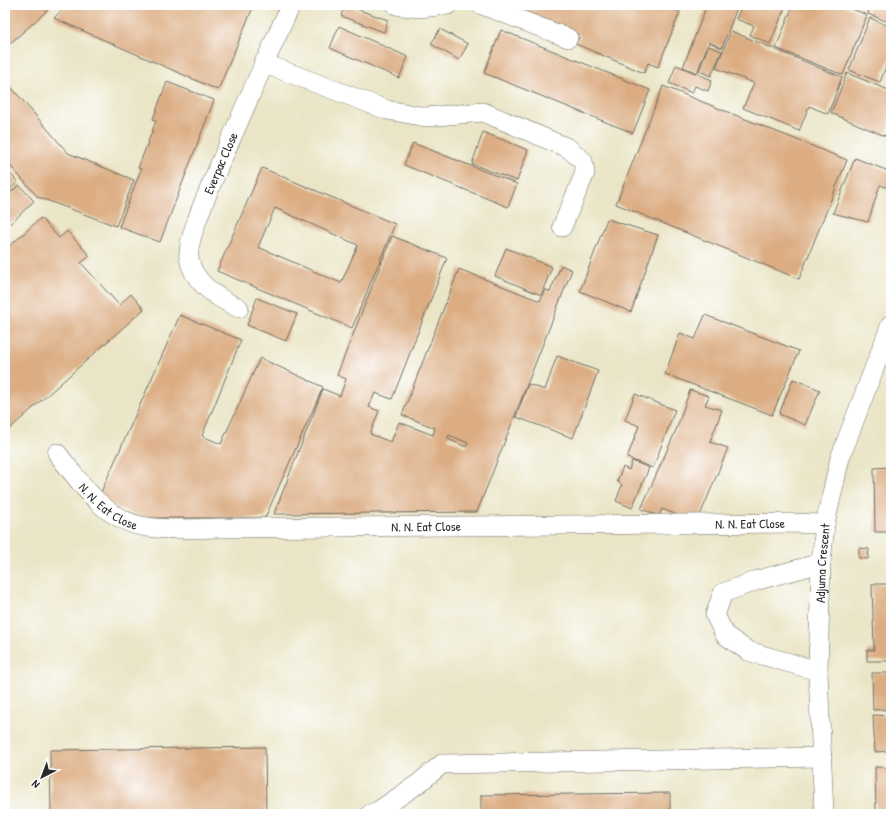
<svg xmlns="http://www.w3.org/2000/svg" width="896" height="819" font-family="'Patrick Hand',sans-serif">
<style>
.building{fill:#dcad83;fill-rule:evenodd}
.lines{fill:none;stroke-linecap:round;stroke-linejoin:round}
.minor-casing{stroke:#6e6c61;stroke-width:20}
.minor{stroke:#fff;stroke-width:19}
.labels{text-anchor:middle;stroke-width:3;stroke-linejoin:round;paint-order:stroke}
.street-label{font-size:13px;fill:#2b2b2b;stroke:#fff}
</style>
<rect width="100%" height="100%" fill="#fff"/>
<filter id="ink" filterUnits="userSpaceOnUse"><feTurbulence type="fractalNoise" baseFrequency=".025" numOctaves="2"/><feDisplacementMap in="SourceGraphic" scale="8" xChannelSelector="R" yChannelSelector="G"/><feConvolveMatrix kernelMatrix="1 2 1 2 8 2 1 2 1" color-interpolation-filters="sRGB"/></filter>
<filter id="wash" filterUnits="userSpaceOnUse"><feTurbulence type="fractalNoise" baseFrequency=".012" numOctaves="4" result="noise"/><feDisplacementMap in="SourceGraphic" scale="16" xChannelSelector="R" yChannelSelector="G"/><feGaussianBlur stdDeviation="0.9" result="paint"/><feColorMatrix in="noise" values="0 0 0 0 0 0 0 0 0 0 0 0 0 0 0 0 0 1.4 0 .05"/><feComposite in="paint" operator="in"/></filter>
<g filter="url(#wash)">
<rect width="100%" height="100%" fill="#eae5c6"/>
<g id="blocks">
<!-- building -->
<path class="building" d="M5 5H48L50 8 5 48Z
M67 5H254L218 90 54 18Z
M345 5 388 20 384 32 341 16Z
M505 5H662L680 12 658 67 648 63 644 73 576 44 580 35Z
M707 5H738L722 48 709 42 697 73 683 67Z
M742 5H786L770 44 750 35 754 26 736 19Z
M793 5H842L867 15 843 75 776 48Z
M858 5H891V23L868 14 869 9Z
M870 18 891 27V54L880 82 849 70Z
M339 26 408 57 399 78 330 48Z
M440 29 468 44 459 60 431 44Z
M501 30 650 90 633 133 484 73Z
M731 31 842 77 828 114 809 106 799 131 743 108 754 83 716 68Z
M708 46 722 51 711 76 699 71Z
M676 65 712 80 708 91 695 86 692 93 669 83Z
M847 73 891 91V122L885 136 831 113Z
M5 80 68 153 134 180 116 226 38 197 5 160Z
M167 82 214 100 160 242 119 227 141 169 138 168 156 121 153 119Z
M663 86 847 160 799 279 616 204Z
M483 132 528 150 517 181 472 164Z
M413 143 517 184 508 207 404 165Z
M855 158 891 172V189L880 185 868 222 833 213Z
M5 168 18 182 5 194Z
M262 168 395 224 352 328 217 271ZM275 208 358 245 341 283 258 247Z
M19 185 34 201 8 226 5 223V197Z
M41 218 59 238 67 231 90 256 81 263 119 305 131 294 144 309 5 433V250Z
M607 219 658 235 631 312 580 291Z
M392 236 447 258 392 399 375 393 369 407 379 411 370 434 391 442 399 422 433 435 435 428 402 415 459 269 540 301 545 289 550 292 561 265 572 270 477 512 274 514 323 389 340 396 346 379 337 375ZM449 435 468 443 466 447 448 439Z
M506 248 552 267 541 295 495 276Z
M257 298 297 314 286 341 247 325Z
M180 315 241 340 202 436 221 444 260 358 323 387 265 518H143L98 499Z
M705 315 799 351 772 415 665 374 680 333 695 339Z
M557 356 598 371 573 438 516 417 528 384 545 390Z
M793 379 820 390 805 425 779 414Z
M690 390 709 396 705 405 722 410 710 442 728 448 699 518 678 515 662 509 659 516 641 509 676 430Z
M635 394 675 410 653 468 627 458 639 426 625 420Z
M632 461 649 468 632 508 616 501 622 485 617 481 623 467 629 470Z
M891 467V532H875L874 468Z
M859 548 869 549 868 559 859 558Z
M872 584H891V661H867V650H874Z
M872 673H891V709L873 710Z
M873 715 891 716V751L875 752Z
M265 747 266 814H51L50 750Z
M875 767 891 768V814H876Z
M670 793V814H481V795Z"/>
</g>
</g>
<g filter="url(#ink)">
<use href="#blocks" fill-opacity="0" stroke="#6e6c61" stroke-width="1"/>
<g class="lines">
<!-- minor casing -->
<g class="minor-casing">
<g id="minor">
<path d="M396 5 419 8 448 5"/>
<path d="M482 5 568 38"/>
<path d="M263 63 387 110 426 117 483 112 568 148 583 161 585 173 562 227"/>
<path id="s1" d="M239 308C219 299 193 283 189 258 186 238 211 186 219 166 243 112 266 58 291 5"/>
<path id="s2" d="M57 453C79 481 103 518 141 526 165 531 199 528 224 528L789 523 825 524"/>
<path d="M818 671 748 651 725 635 715 615 723 593 758 580 821 563"/>
<path d="M370 814 378 811 419 783 442 764 822 757"/>
<path id="s3" d="M824 814 818 671 821 563 825 524 840 458 891 324"/>
</g>
</g>
<!-- minor -->
<use href="#minor" class="minor"/>
</g>
</g>
<g class="labels">
<!-- street labels -->
<g class="street-label">
<text dy="5" stroke="none"><textPath href="#s1" startOffset="174">Everpac Close</textPath></text>
<text dy="5" stroke="none"><textPath href="#s2" startOffset="75">N. N. Eat Close</textPath></text>
<text dy="5" stroke="none"><textPath href="#s2" startOffset="723">N. N. Eat Close</textPath></text>
<text dy="5" stroke="none"><textPath href="#s2" startOffset="399">N. N. Eat Close</textPath></text>
<text dy="5" stroke="none"><textPath href="#s3" startOffset="251">Adjuma Crescent</textPath></text>
</g>
</g>
<!-- margin -->
<rect width="896" height="819" fill="none" stroke="#fff" stroke-width="20"/>
<!-- north arrow -->
<g transform="translate(42 777) rotate(222)" stroke="#ffffff" stroke-width="3" paint-order="stroke">
<path d="M0-3L7 15L0 10L-7 15Z" fill="#2b2b2b"/>
<text y="-6" font-size="11" font-weight="bold" text-anchor="middle" fill="#2b2b2b">N</text>
</g>
</svg>
